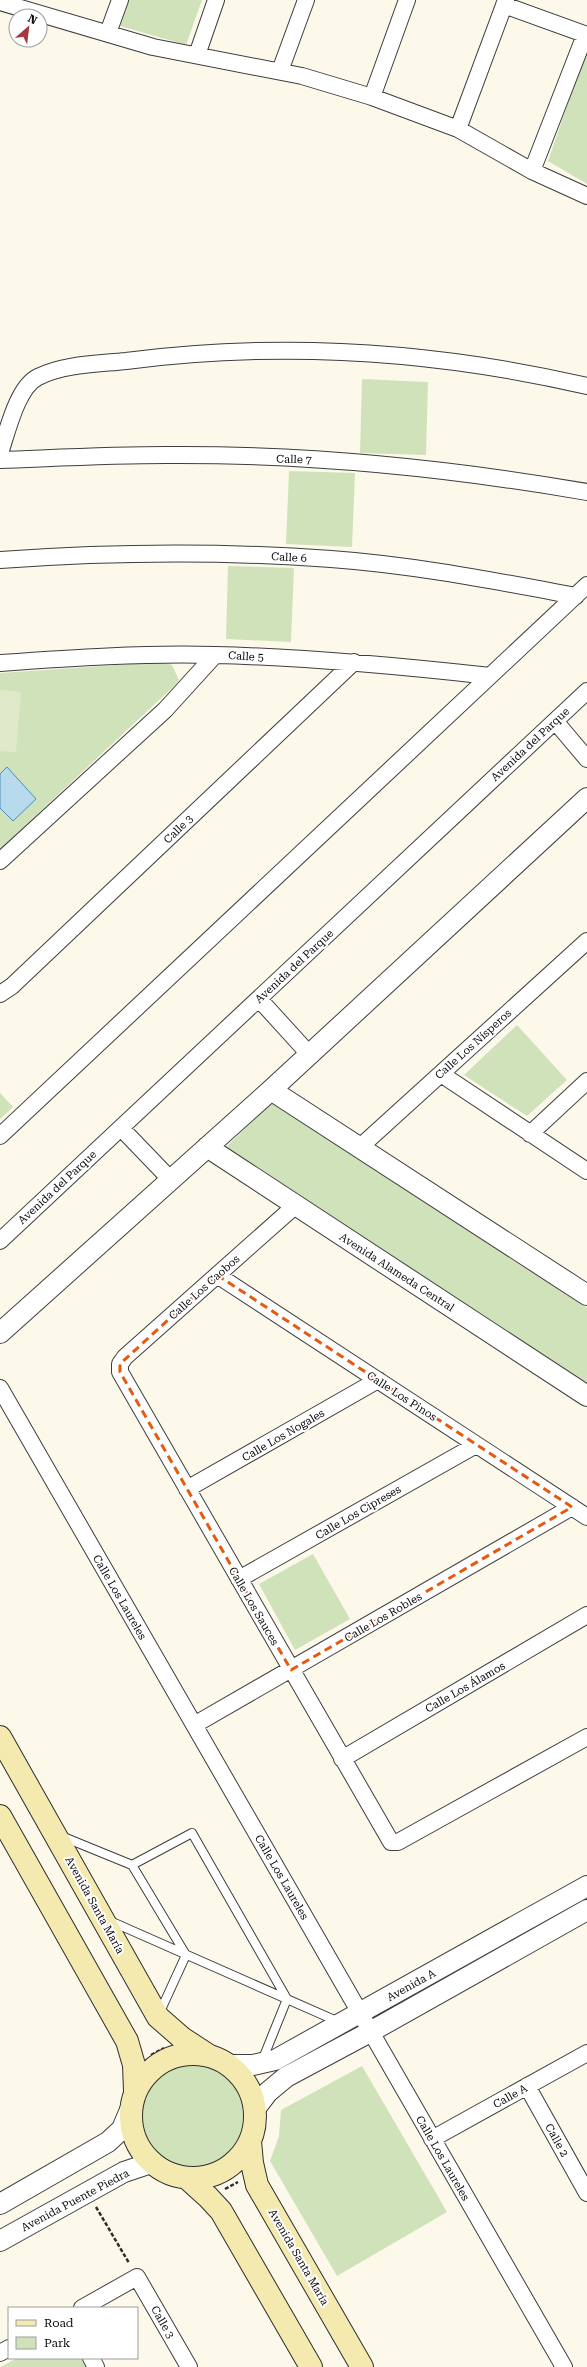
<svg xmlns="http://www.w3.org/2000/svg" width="587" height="2367" font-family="'Roboto Serif',serif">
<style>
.green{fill:#d0e2ba}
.pitch{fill:#e0eaca}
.water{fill:#b7daed;stroke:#488fba}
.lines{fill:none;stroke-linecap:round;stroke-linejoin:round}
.service-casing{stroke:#3e3e3e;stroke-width:10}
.minor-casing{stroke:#3e3e3e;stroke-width:18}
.tertiary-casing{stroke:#3e3e3e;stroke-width:22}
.secondary-casing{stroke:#2d2d2d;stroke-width:24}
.path{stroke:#2d2d2d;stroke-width:2.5;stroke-dasharray:4 2;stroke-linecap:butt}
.service{stroke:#fff;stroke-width:8}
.minor{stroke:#fff;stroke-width:16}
.tertiary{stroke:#fff;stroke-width:20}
.secondary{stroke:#f4eaaf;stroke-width:22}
.marked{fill:none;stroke:#e8590c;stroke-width:3;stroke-dasharray:8 5;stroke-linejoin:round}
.labels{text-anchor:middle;stroke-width:4;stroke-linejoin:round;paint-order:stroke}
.street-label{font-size:11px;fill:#0b0b0b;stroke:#fff}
</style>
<rect width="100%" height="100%" fill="#fcf9eb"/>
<!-- green -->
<path class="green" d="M129 0H202L186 45 120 26Z
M587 48V184L548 161Z
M362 379 428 382 426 455 360 453Z
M289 471 355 473 352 547 286 544Z
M228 566 294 568 291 642 226 639Z
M161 662 172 665 179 680 174 686 0 849V673Z
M517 1025 567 1080 527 1116 464 1075Z
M0 1093 13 1107 0 1119Z
M273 1101 587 1308V1385L226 1147Z
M313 1554 350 1619 295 1650 259 1584Z
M141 2116a51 51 0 1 1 102 0a51 51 0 1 1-102 0Z
M362 2066 447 2212 337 2276 270 2161 279 2136 281 2110Z
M17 2358H83L88 2367H1Z"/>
<!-- pitch -->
<path class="pitch" d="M0 690 21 692 16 752 0 751Z"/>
<!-- water -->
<path class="water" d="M7 767 36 799 13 821 0 808V774Z"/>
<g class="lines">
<!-- service casing -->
<g class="service-casing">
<path id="service" d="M61 1836 132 1865 186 1955
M132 1865 192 1833 287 1999
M110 1921 339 2022
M159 2014 186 1955
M262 2061 287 1999"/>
</g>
<!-- minor casing -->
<g class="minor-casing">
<path id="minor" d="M0 2 153 47 302 76 372 97 458 129 532 171 587 196
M504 5 587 35
M108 33 120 0
M197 55 216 0
M280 71 306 0
M372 97 407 0
M458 129 506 0
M532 171 585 35
M0 453C7 433 17 387 38 377 64 364 98 364 126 361 280 341 436 351 587 386
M0 460C55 458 111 455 166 455 307 454 448 468 587 492
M0 560C111 552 221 551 331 559 414 565 495 581 576 596
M0 663C71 658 144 653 215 655 307 657 399 666 490 676
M555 721 587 759
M0 861 165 710 215 655
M0 994 12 986 354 662
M259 999 309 1054
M441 1074 587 1171
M121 1128 171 1180
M530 1134 587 1081
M0 1136 587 585
M359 1148 587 941
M296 1205 125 1357 120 1364V1372L391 1842H398L587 1737
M0 1241 587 691
M217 1275 587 1517
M0 1388 564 2367
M187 1489 378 1380
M239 1579 476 1445
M194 1725 572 1507
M342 1759 587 1615
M527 2086 587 2193
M432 2139 587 2053
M82 2308 137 2277 189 2367
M0 2353 9 2348
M91 2358 96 2367"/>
</g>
<!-- tertiary casing -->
<g class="tertiary-casing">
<path id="tertiary" d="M271 1090 587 1295
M207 1147 587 1396
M0 1333 271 1090 587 798
M229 2065H253L275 2060 587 1886
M255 2109 268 2092 286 2077 370 2032 587 1910
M0 2204 108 2142 122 2129 130 2110
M0 2241 124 2172 151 2163"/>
</g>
<!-- secondary casing -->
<g class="secondary-casing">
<path id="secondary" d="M0 1737 158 2017 182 2038 208 2055
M0 1816 127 2041 134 2065 135 2091
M131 2116a62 62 0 1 1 124 0a62 62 0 1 1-124 0Z
M250 2141 252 2163 257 2185 362 2367
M187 2178 208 2197 221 2211 311 2367"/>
</g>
<!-- path -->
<path class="path" d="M151 2055 164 2048
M225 2189 238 2182
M96 2207 129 2263"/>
<!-- service -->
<use href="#service" class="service"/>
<!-- minor -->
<use href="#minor" class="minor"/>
<!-- tertiary -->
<use href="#tertiary" class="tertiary"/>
<!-- secondary -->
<use href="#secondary" class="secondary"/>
</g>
<!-- marked area -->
<path class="marked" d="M217 1275 572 1507 291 1670 120 1372V1364Z"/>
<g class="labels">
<!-- street labels -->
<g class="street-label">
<text transform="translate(294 459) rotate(2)" y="4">Calle 7</text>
<text transform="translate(289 557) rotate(3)" y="4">Calle 6</text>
<text transform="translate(246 656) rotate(3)" y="4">Calle 5</text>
<text transform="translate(530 744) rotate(-43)" y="4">Avenida del Parque</text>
<text transform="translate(178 829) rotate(-44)" y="4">Calle 3</text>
<text transform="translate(294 966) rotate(-43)" y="4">Avenida del Parque</text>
<text transform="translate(473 1044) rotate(-42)" y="4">Calle Los Nísperos</text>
<text transform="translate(57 1187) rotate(-43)" y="4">Avenida del Parque</text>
<text transform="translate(397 1272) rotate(33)" y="4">Avenida Alameda Central</text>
<text transform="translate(204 1287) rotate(-42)" y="4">Calle Los Caobos</text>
<text transform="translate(402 1396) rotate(33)" y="4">Calle Los Pinos</text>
<text transform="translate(283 1435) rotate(-30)" y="4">Calle Los Nogales</text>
<text transform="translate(358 1512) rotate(-30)" y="4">Calle Los Cipreses</text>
<text transform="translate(120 1597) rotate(60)" y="4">Calle Los Laureles</text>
<text transform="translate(254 1606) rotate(60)" y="4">Calle Los Sauces</text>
<text transform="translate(383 1617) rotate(-30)" y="4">Calle Los Robles</text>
<text transform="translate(465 1687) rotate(-30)" y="4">Calle Los Álamos</text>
<text transform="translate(282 1877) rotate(60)" y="4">Calle Los Laureles</text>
<text transform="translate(95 1905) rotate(61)" y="4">Avenida Santa María</text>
<text transform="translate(411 1985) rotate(-29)" y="4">Avenida A</text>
<text transform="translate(510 2096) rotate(-29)" y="4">Calle A</text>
<text transform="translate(557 2140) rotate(61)" y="4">Calle 2</text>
<text transform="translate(443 2158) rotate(60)" y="4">Calle Los Laureles</text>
<text transform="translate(75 2200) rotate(-28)" y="4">Avenida Puente Piedra</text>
<text transform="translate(299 2257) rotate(60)" y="4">Avenida Santa María</text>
<text transform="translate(163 2322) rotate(60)" y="4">Calle 3</text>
</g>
</g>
<!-- legend -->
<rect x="8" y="2307" width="130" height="52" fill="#ffffff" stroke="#9d9d9d"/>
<rect x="16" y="2320" width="20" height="6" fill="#f4eaaf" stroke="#9d9d9d"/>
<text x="44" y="2327" font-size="12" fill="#0b0b0b">Road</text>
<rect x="16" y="2337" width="20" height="12" fill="#d0e2ba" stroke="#9d9d9d"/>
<text x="44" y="2347" font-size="12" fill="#0b0b0b">Park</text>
<!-- north arrow -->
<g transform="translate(28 28) rotate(28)"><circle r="19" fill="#ffffff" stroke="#9d9d9d"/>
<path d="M0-3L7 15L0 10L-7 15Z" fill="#a7363f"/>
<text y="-6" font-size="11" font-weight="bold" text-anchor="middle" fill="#0b0b0b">N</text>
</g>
</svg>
